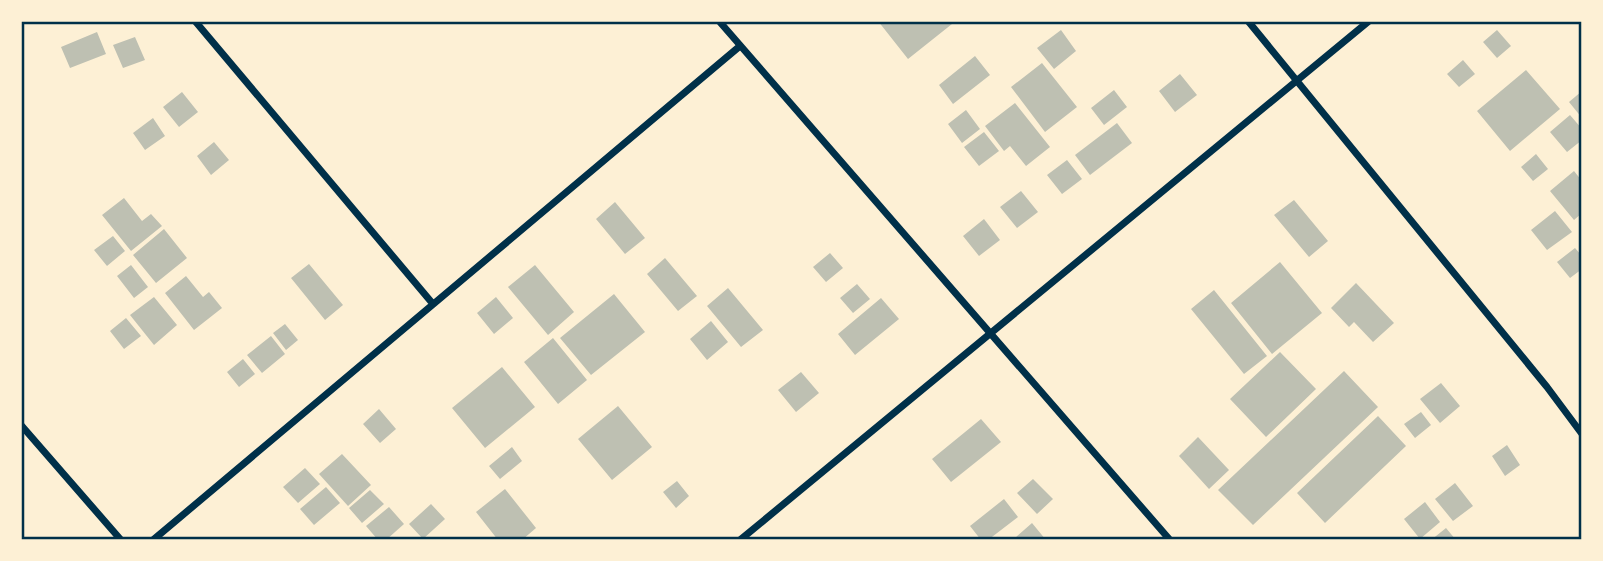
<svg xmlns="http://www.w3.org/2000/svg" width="1603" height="561" font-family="Figtree,sans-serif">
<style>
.building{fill:#bec0b2}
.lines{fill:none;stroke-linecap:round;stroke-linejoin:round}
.minor{stroke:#003049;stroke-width:7}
.neatline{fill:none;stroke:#003049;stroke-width:2.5}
</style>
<rect width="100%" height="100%" fill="#fdf0d5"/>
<!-- building -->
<path class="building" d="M878 21H950L952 24 908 59Z
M1061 30 1076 51 1054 69 1037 48Z
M1497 30 1511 46 1497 58 1483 42Z
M97 32 106 54 70 68 61 47Z
M135 37 145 60 123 68 113 45Z
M975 56 990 75 953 104 939 85Z
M1463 60 1475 74 1459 87 1447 74Z
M1042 63 1077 107 1045 132 1011 87Z
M1526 70 1560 109 1510 151 1477 111Z
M1180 74 1197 95 1175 112 1159 91Z
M1114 90 1127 107 1104 125 1091 108Z
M1582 91V118L1569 102Z
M182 92 198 112 179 127 163 107Z
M1015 103 1050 147 1026 166 1010 146 1004 151 985 126Z
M966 110 980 129 962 143 948 124Z
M1570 115 1582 129V140L1567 152 1550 132Z
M153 118 165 136 145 150 133 133Z
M1117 123 1132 143 1090 175 1075 155Z
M984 132 999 151 979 166 964 147Z
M214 142 229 160 211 175 197 156Z
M1536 154 1548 169 1533 181 1521 167Z
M1067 160 1082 179 1062 194 1047 175Z
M1574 171 1582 181V213L1574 220 1550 191Z
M1021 191 1038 212 1017 228 1000 207Z
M124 198 142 221 151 214 162 226 131 251 102 215Z
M1294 200 1328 241 1309 257 1274 215Z
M615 202 645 238 625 254 596 219Z
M1555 211 1572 232 1547 250 1531 230Z
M984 219 1000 240 979 256 963 236Z
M164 229 187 258 156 283 133 255Z
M113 236 125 251 107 266 94 250Z
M1575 248 1582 256V269L1570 278 1557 262Z
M830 253 843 268 826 282 813 267Z
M665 258 697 296 678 311 647 274Z
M1280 262 1322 313 1272 354 1231 303Z
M309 264 343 305 325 320 291 278Z
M131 265 148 287 134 298 117 276Z
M535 265 574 312 548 335 508 287Z
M186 276 203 297 209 292 222 308 194 330 165 293Z
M1356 283 1394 323 1373 342 1354 322 1349 327 1331 308Z
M857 284 870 299 853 313 840 298Z
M728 288 763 330 741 347 707 306Z
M1214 290 1267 356 1244 374 1191 309Z
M614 294 645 332 591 375 560 338Z
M154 297 177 325 154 345 130 315Z
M496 297 513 318 494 334 477 313Z
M881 298 899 319 855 355 838 334Z
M126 318 141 336 124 349 110 331Z
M711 321 728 342 707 360 690 339Z
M285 324 298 340 286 350 273 333Z
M271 336 285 354 262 373 247 355Z
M553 338 587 380 558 404 524 362Z
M1280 352 1316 389 1266 437 1230 399Z
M243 359 255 374 239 387 227 372Z
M502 367 535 407 485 448 452 408Z
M1344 371 1378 407 1253 525 1218 490Z
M801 372 819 393 796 412 778 390Z
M1441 383 1460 406 1440 423 1420 399Z
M618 406 652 447 612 480 578 439Z
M379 409 396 429 380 443 363 424Z
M1421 412 1431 425 1415 438 1404 424Z
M1378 416 1406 446 1325 523 1297 493Z
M981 419 1001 442 951 482 932 459Z
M1198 437 1229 470 1209 489 1179 456Z
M1507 445 1520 465 1505 476 1492 456Z
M512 447 522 461 500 479 489 466Z
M342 454 371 485 348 506 319 474Z
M305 468 320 484 298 503 283 487Z
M1033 479 1053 499 1037 514 1017 493Z
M677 481 689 496 676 508 663 492Z
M1455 483 1473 506 1453 521 1435 499Z
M326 487 340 503 314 525 300 509Z
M505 489 536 528 522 540H498L476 512Z
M370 490 384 504 362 523 349 508Z
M1004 499 1018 517 988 540H981L970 526Z
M1425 502 1440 522 1420 539 1404 519Z
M431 504 445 519 423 539 409 524Z
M389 507 404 524 386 540H378L366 526Z
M1032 523 1046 540H1017L1015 538Z
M1446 528 1456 540H1431Z"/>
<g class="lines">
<!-- minor -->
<path class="minor" d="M195 21 433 304
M719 21 1170 540
M1248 21 1547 387 1582 434
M21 425 121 540
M153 540 740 46
M740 540 1369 21
M1581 540 1582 539"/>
</g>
<!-- border -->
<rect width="1603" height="561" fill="none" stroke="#fdf0d5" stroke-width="46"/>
<rect x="23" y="23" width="1557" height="515" class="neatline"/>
</svg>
